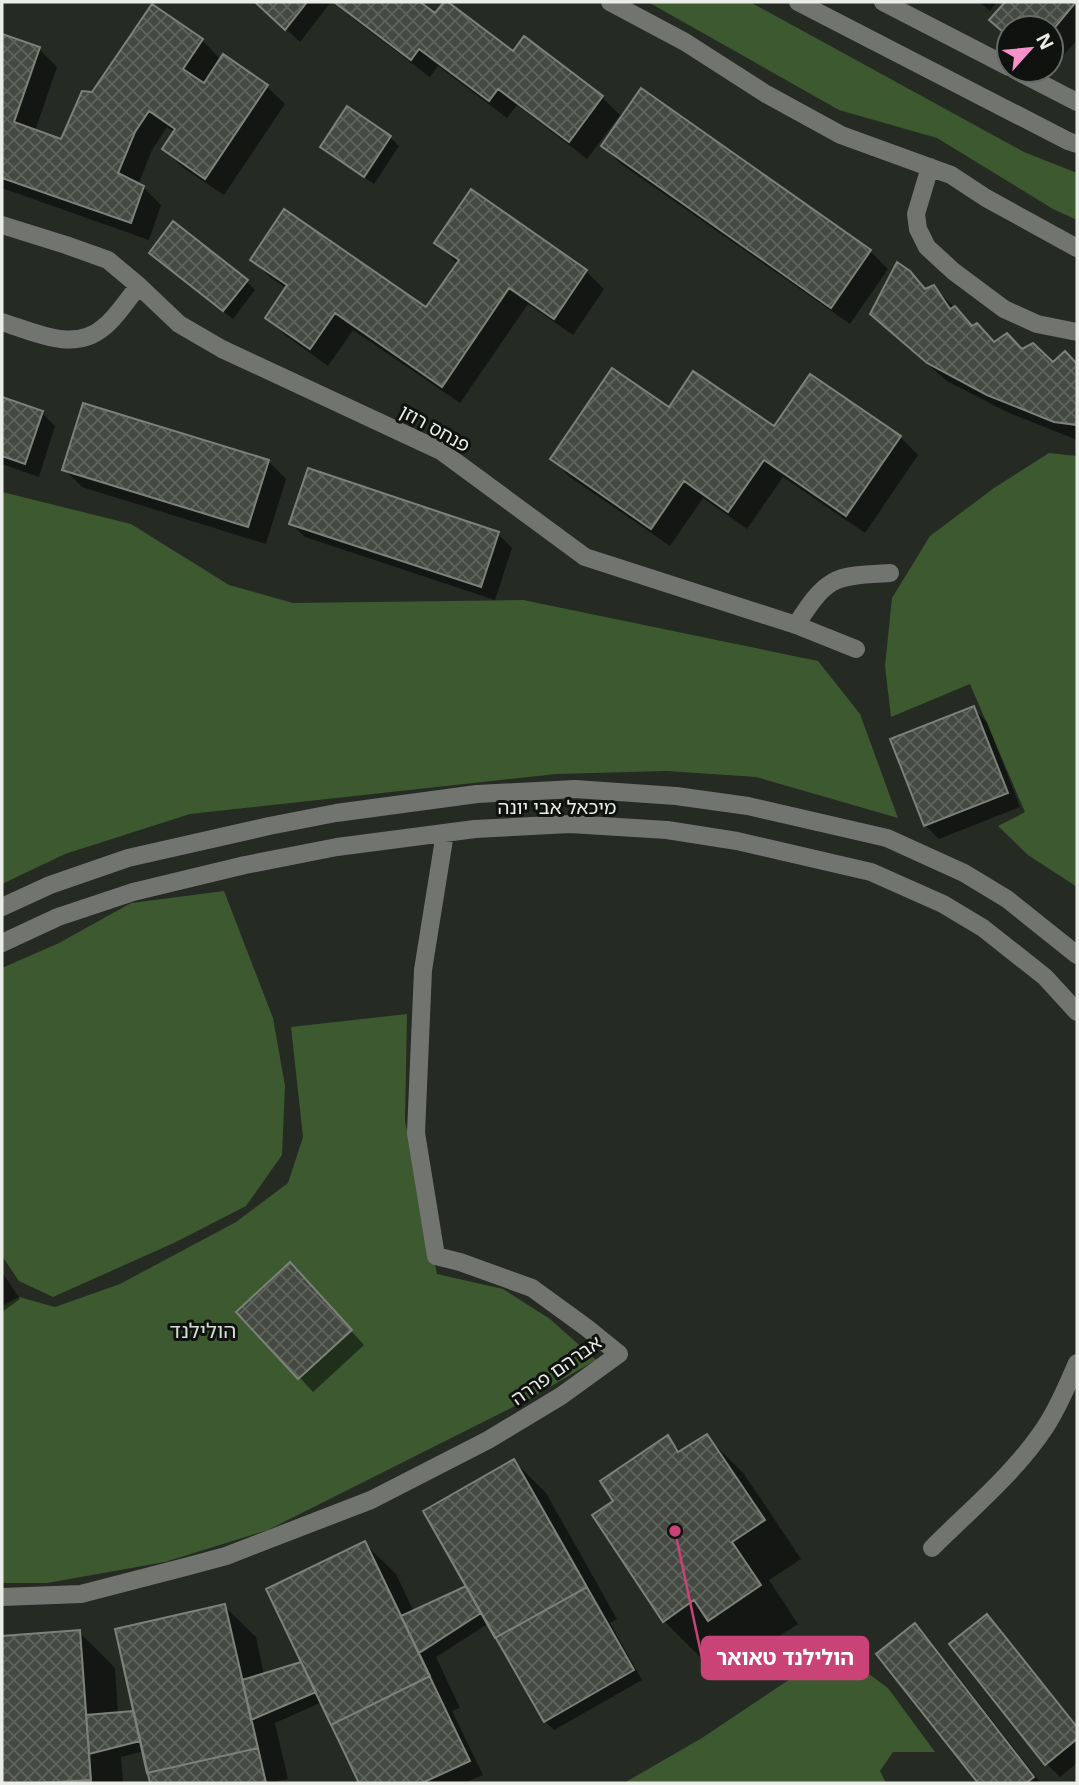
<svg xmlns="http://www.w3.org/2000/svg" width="1079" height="1785" font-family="Georgia,'Noto Sans Hebrew',serif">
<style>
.green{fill:#3d5930}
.shadow{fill:#0007}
.building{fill:url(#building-cross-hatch);stroke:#7c8279;stroke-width:2}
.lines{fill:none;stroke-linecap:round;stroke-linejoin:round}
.minor{stroke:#727470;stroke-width:18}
.labels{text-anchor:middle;stroke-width:6;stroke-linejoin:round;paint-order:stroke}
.street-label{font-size:19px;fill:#eaede8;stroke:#0f120e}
.neighbourhood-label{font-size:21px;fill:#d4dbd1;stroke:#0f120e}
.leader{fill:none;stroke:#ca4377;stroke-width:2.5}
.callout-dot{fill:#ca4377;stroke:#0f120e;stroke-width:2.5}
.callout{fill:#ca4377;stroke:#ca4377;stroke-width:2.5}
.callout-label{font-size:21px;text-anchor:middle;font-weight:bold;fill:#fff}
</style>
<defs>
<pattern id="building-cross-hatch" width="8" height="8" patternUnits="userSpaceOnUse" patternTransform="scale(1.75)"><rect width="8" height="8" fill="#444941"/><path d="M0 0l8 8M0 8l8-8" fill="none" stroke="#5f645c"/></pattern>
</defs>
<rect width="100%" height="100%" fill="#252a23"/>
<!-- green -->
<path class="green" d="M648 2H750L1024 152 1077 173V220L1053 209 937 138 839 110Z
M1049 453 1077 456V887L1028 855 998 826 1025 812 970 684 891 717 885 666 892 598 930 536 994 488Z
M2 492 131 524 229 585 293 603 523 600 818 661 860 714 898 818 756 777 667 771 556 774 190 814 65 854 2 884Z
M224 891 273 1018 285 1086 282 1155 246 1206 176 1242 53 1297 19 1281 2 1256V968L59 943 131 903Z
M407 1014 405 1121 437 1274 503 1289 550 1319 596 1360 531 1398 268 1530 165 1562 47 1583H2V1306L19 1297 55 1307 120 1284 236 1222 288 1183 303 1137 291 1027Z
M835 1649 888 1688 935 1752H893L880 1771 886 1783H624L702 1738Z"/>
<!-- shadow -->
<path class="shadow" d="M257 2H331L300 42Z
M336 2H417L436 16 602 97 620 115 587 159 517 105 507 118 438 66 430 77 351 17Z
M979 2H997L990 11Z
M1007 2H1077V40L1049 72 1047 70H1051V28H1009V38L991 20Z
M2 36 39 49 57 67 35 131 62 141 92 94 202 40 221 60 223 57 267 87 285 104 224 195 182 167 164 149 175 133 167 127 152 150 138 185 143 187 161 205 149 240 2 188Z
M390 137 399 146 374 184 331 156 322 147Z
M603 146 870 251 888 269 850 324 621 164Z
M436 243 586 271 604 289 573 335 528 304 460 403 353 330 328 366 285 335 267 317 286 288 270 277 252 259 427 309 458 264Z
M151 253 246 281 255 290 233 319 160 262Z
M909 272 927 290 934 287 973 327 977 325 996 343 1023 350 1053 365 1065 354 1077 366V440L1007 412 947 381 890 332 872 314Z
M2 399 42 413 55 426 39 477 2 464Z
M669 410 774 429 900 437 918 455 865 533 783 477 747 529 703 498 670 546 570 477 552 459Z
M268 461 286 479 266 544 82 487 64 469Z
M291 523 498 534 512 548 495 600 305 537Z
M973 708 987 722 1020 807 939 839 925 825Z
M2 1272 20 1299 2 1312Z
M303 1278 364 1345 313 1392 239 1312Z
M706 1436 744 1474 801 1559 769 1580 798 1624 747 1657 730 1640 702 1659 664 1621 616 1501 667 1438 682 1452Z
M514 1461 546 1493 617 1619 610 1623 642 1680 554 1730 545 1721 489 1623 436 1657 460 1708 452 1711 483 1775 464 1783H361L322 1702 275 1723 288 1779 278 1781 279 1783H151L144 1751 121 1757 123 1783H2V1638L79 1632 115 1668 118 1714 133 1713 136 1717 224 1606 256 1637 264 1675 300 1664 364 1543 396 1574 414 1612 468 1586Z
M987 1616 1000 1630 1077 1726V1763L1060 1777 1046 1763Z
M915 1626 929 1639 1041 1783H980L879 1654Z"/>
<!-- building -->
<path class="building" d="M255 2H307L285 30Z
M334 2H420L435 13 444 2H448L513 51 524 36 603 96 569 142 498 89 489 101 419 49 411 60Z
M1005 2H1076L1051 32V28H1009V37L989 20Z
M152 4 203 39 183 69 204 83 223 54 268 85 205 179 162 149 175 129 149 111 135 132 118 173 144 186 131 223 2 178V34L40 47 14 122 61 139 82 91 92 92Z
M641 88 871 250 831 308 601 146Z
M347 106 391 136 364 177 320 147Z
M471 189 587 270 554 319 509 288 442 387 335 313 310 349 265 318 287 285 250 260 284 209 426 307 459 260 434 243Z
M173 221 248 280 223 311 149 253Z
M897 262 910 271 925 289 934 285 950 309 955 306 972 326 977 323 994 342 1007 333 1022 349 1033 343 1053 362 1065 351 1077 364V425L1054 422 987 395 927 363 870 314Z
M612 368 669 407 693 371 774 426 810 374 901 436 846 516 764 460 728 512 684 481 651 529 550 459Z
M2 397 43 411 25 464 2 456Z
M83 403 269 460 248 527 62 470Z
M308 468 499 532 481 587 289 524Z
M974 706 1008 793 924 826 890 739Z
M290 1262 352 1330 298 1379 236 1312Z
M707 1434 765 1520 732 1542 761 1585 708 1621 694 1600 663 1622 592 1515 613 1501 600 1481 668 1435 678 1452Z
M514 1459 634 1670 544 1722 423 1511Z
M514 1459 587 1587 495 1638 423 1511Z
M365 1541 470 1761 422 1783H359L266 1589Z
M365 1541 430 1676 331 1725 266 1589Z
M466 1586 481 1613 419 1653 401 1616Z
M225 1604 266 1783H150L115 1629Z
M225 1604 258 1748 147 1773 115 1629Z
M987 1614 1077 1727V1739L1045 1765 949 1644Z
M915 1623 1034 1777 1026 1783H978L876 1654Z
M80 1630 91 1783H2V1636Z
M80 1630 91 1780 39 1783H2V1636Z
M301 1662 316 1692 251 1720 242 1680Z
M133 1711 140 1741 89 1754 86 1715Z"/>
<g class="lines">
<!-- minor -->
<path class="minor" d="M610 2 685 42 766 94 841 135 951 175 986 198 1077 248
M798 2 1068 141 1077 144
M883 2 1009 67
M1015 70 1077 102
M930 167 916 214 918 229 927 247 953 271 1004 309 1037 324 1077 332
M2 225 66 245 108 260 139 286 179 324 222 349 441 451 585 557 796 625 856 649
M2 322C34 332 74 353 104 327 117 317 128 298 139 286
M796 625C806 610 817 591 833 582 846 574 875 574 890 573
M2 907 50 885 128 858 269 826 336 813 477 794 575 789 676 796 748 806 887 838 964 873 1007 899 1077 955
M2 943 58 917 133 892 245 865 337 847 475 829 570 824 667 830 737 841 871 872 943 904 983 928 1045 977 1077 1012
M932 1548C971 1509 1016 1472 1046 1426 1059 1406 1068 1384 1077 1363
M2 1597 81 1594 189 1566 226 1556 371 1500 488 1440 561 1396 619 1354 587 1328 532 1288 460 1262 436 1256 416 1133 423 970 445 833"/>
</g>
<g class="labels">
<!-- street labels -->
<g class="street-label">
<text transform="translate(435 428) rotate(29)" y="7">פנחס רוזן</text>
<text x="557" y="814">מיכאל אבי יונה</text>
<text transform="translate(556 1370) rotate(-35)" y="7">אברהם פררה</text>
</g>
<!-- neighbourhood labels -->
<g class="neighbourhood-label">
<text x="203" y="1338">הולילנד</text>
</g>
</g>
<!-- callouts -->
<path class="leader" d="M675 1531L702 1658"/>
<circle class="callout-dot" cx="675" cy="1531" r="7"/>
<rect class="callout" x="702" y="1637" width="166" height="42" rx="7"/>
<g class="callout-label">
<text x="785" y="1665">הולילנד טאואר</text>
</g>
<!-- border -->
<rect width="1079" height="1785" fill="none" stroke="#eaede8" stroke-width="7"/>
<!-- north arrow -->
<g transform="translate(1030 49) rotate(63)"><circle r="33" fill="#0f120e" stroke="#676a65" stroke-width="2"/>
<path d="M0-5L12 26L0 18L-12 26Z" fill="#f990ca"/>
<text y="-10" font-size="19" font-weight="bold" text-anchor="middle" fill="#eaede8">N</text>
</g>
</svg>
